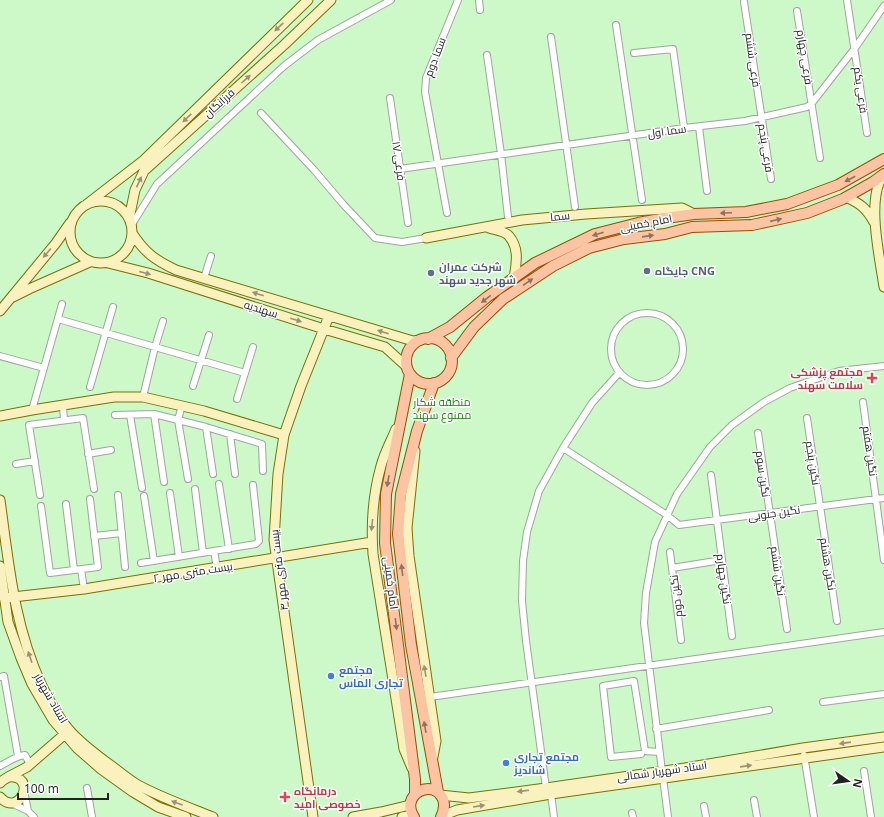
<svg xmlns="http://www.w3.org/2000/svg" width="884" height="817" font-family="'Open Sans',Cairo,sans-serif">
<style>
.park{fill:#ccf9c7}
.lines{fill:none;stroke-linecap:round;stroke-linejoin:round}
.street-casing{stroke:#a2a2a2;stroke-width:8}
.secondary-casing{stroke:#7a7006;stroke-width:11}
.primary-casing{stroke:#9c4c02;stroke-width:12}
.street{stroke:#fff;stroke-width:6}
.secondary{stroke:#f9f1be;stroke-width:9}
.primary{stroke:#fbc4a3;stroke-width:10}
.oneway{fill:#989377}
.oneway2{fill:#8e7262}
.service-dot{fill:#5c6f8a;stroke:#fff;stroke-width:1.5}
.health-dot{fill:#e0444e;stroke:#fff;stroke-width:1.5}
.shop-dot{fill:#3f7fe0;stroke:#fff;stroke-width:1.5}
.labels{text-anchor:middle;stroke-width:3;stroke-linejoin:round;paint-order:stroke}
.street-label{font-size:11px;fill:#212121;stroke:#fff}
.service-label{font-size:11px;font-weight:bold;fill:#4e5e75;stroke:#fff;text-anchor:start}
.health-label{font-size:11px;font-weight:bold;fill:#be3a42;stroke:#fff;text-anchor:end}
.park-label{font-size:11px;fill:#1a810d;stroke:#fff}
.shop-label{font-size:11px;font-weight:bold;fill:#366cbe;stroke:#fff;text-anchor:start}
</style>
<rect width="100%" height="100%" fill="#f1ece8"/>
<!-- park -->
<path class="park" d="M0 0H884V817H0Z"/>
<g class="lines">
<!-- street casing -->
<g class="street-casing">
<path id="street" d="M479 0 480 10
M847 0 867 133
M744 2 771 179
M797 11 820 158
M616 25 642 200
M551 37 575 207
M634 53 673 49 684 128
M487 55 501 154 508 217
M390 98 408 223
M261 113 315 171 343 204 375 238 402 242 426 238
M699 127 707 191
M400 169 684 128 745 121 807 107 812 103 855 48 884 6
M447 213 425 92 426 78 458 0
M131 226 157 184 284 66 318 40 391 0
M204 278 211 256
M611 349a36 36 0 1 1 72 0a36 36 0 1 1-72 0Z
M58 319 245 373
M0 356 44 368
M193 386 209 335
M90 387 113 307
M143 397 155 347 163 321
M237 399 253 347
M863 402 884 560
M182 405 178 420 188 479
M63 406 64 420
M32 410 62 304
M154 414 164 482
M115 415 154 414 206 427 262 444 263 471
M130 415 142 488
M807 418 837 621
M206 427 213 474
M758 433 787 629
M230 434 235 474
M563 448 667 515 679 525 884 498
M88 454 111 450
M16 464 35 461
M711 475 732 636
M219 484 229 549
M195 489 203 553
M170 493 179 557
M40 495 29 425 83 418 94 489
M118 495 125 567
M144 496 154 561
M66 504 74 570
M41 506 50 573 98 567 90 499
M94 536 122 533
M214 551 217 568
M670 552 681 640
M141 563 256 544 259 541 253 485
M672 568 722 560
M81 569 84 589
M0 677 4 676 18 756
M430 697 884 632
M823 702 884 694
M656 729 769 710
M641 754 611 757 603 686 634 681 645 751 659 752
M804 755 814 817
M0 766C8 762 16 756 25 755L30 764
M662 771 644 623 646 593 655 542 677 494 710 447 732 425 764 402 790 388 839 371 884 366
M864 771 871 817
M663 778 668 817
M87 788 92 817
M546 788 526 641 522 601 523 561 527 532 539 491 563 448 592 403 619 373
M24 791 28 811
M551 794 554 817
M754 800 757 817
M11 803 28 811 34 817
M704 806 706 817
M632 813 633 817"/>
</g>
<!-- secondary casing -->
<g class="secondary-casing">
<path id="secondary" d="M883 175C866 200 880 258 884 287
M846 197C861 204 866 208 874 222
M70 232a31 31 0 1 1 62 0a31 31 0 1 1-62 0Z
M87 204 144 160 308 0
M129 219 135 190 144 171 284 45 331 0
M489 228C495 230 505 231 509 236 520 249 516 264 514 279
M132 233C145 253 155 260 176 270L413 341 421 340
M426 238 522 220 586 214 682 208 694 214
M108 263 148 273 324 329 385 347 407 367
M13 297 29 289 90 262
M0 311 56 243 70 223
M0 416 32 410 114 397H143L204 411 284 435
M396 429C391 441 384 454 381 466 373 494 371 525 373 554L404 749 412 768
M415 451 407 528 409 556 436 741 433 757
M0 500C9 565 14 626 42 686 50 702 59 719 71 732 84 746 98 756 113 767 121 773 129 780 138 785 162 798 188 807 213 817
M0 566 8 622 21 658 32 684 53 720 77 748 101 769 133 792 158 807 186 817
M4 598 84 589 372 542
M8 777 27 767 65 734
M0 783C4 779 8 776 14 777 36 781 18 817 0 797
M440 795 469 798 546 788 685 768 803 748 884 737
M442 816 457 810 551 794 884 747
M313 817 274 540 278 474 284 435 301 386 329 316
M353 817 381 812 410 805
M402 817 413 815"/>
</g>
<!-- primary casing -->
<g class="primary-casing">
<path id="primary" d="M406 361a23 23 0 1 1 46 0a23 23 0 1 1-46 0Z
M428 339 450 327 487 297 535 263 595 234 638 223 666 218 694 214 746 212 787 204 838 185 884 159
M451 358 474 327 503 299 553 266 589 248 624 239 665 234 692 227 752 225 807 213 843 199 873 182 884 174
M410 374 386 494 385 543 415 779V794
M434 383 417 431 401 494 398 534 411 645 438 792
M414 817C399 795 433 777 443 799 445 805 444 811 441 817"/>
</g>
<!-- street -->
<use href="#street" class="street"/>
<!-- secondary -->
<use href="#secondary" class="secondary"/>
<!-- primary -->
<use href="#primary" class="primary"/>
</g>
<!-- one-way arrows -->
<defs><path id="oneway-solid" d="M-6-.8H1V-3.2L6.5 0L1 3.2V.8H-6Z"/></defs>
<g class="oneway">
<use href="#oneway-solid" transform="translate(279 27) rotate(137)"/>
<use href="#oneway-solid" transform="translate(246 79) rotate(-42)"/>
<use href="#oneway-solid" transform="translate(187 118) rotate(136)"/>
<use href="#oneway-solid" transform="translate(139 182) rotate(-65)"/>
<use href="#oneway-solid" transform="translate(47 253) rotate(130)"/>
<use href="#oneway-solid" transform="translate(145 273) rotate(15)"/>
<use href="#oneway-solid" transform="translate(258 294) rotate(-163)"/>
<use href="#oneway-solid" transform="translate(296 320) rotate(17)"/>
<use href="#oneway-solid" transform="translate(383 332) rotate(-163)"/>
<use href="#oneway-solid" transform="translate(372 525) rotate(96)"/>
<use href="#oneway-solid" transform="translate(30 657) rotate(-109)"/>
<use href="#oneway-solid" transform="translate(425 671) rotate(-100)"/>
<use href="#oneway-solid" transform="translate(845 743) rotate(172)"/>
<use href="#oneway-solid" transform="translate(746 766) rotate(-8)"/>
<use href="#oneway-solid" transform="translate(523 791) rotate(173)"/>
<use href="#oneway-solid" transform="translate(177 803) rotate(-160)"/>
<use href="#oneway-solid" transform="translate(479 806) rotate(-9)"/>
</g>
<g class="oneway2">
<use href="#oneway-solid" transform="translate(850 179) rotate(152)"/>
<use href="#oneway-solid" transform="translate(726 213) rotate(178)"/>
<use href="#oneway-solid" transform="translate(776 220) rotate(-13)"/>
<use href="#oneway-solid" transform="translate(598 234) rotate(162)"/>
<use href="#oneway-solid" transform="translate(648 236) rotate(-8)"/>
<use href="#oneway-solid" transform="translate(528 282) rotate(-34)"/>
<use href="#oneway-solid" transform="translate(486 299) rotate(143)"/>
<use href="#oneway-solid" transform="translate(388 481) rotate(100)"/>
<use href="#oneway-solid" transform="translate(402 570) rotate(-97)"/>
<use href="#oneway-solid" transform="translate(396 624) rotate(83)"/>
<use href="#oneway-solid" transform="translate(425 727) rotate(-100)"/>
</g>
<!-- markers -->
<g class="service-dot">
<circle cx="647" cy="271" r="4"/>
<circle cx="431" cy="273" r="4"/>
</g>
<g class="health-dot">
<path d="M870 372h4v4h4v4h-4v4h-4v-4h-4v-4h4z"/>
<path d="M283 791h4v4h4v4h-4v4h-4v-4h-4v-4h4z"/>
</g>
<g class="shop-dot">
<circle cx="331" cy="676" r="4"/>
<circle cx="506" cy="763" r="4"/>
</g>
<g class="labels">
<!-- street labels -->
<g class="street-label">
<text transform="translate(435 57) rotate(-69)" y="4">سما دوم</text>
<text transform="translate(805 57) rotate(81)" y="4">فرعی چهارم</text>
<text transform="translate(753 60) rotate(82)" y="4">فرعی ششم</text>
<text transform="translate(861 90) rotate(82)" y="4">فرعی یکم</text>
<text transform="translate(219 103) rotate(-42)" y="4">فرزانگان</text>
<text transform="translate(667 131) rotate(-8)" y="4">سما اول</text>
<text transform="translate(766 148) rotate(81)" y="4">فرعی پنجم</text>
<text transform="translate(399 161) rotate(82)" y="4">فرعی ۱۷</text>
<text transform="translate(560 216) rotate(-6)" y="4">سما</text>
<text transform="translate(646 223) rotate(-11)" y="4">امام خمینی</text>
<text transform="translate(261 309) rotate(17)" y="4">سهندیه</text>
<text transform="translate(870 451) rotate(82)" y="4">نگین هفتم</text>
<text transform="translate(813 463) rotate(81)" y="4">نگین پنجم</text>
<text transform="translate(763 474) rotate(82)" y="4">نگین سوم</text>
<text transform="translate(774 513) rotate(-8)" y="4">نگین جنوبی</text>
<text transform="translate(828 564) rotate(81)" y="4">نگین هشتم</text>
<text transform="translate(279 570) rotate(-97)" y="4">بیست متری مهر ۴</text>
<text transform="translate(778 571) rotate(82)" y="4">نگین ششم</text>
<text transform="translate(193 572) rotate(-9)" y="4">بیست متری مهر ۲</text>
<text transform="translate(724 579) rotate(82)" y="4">نگین چهارم</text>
<text transform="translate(391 583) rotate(83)" y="4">امام خمینی</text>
<text transform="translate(676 596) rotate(-97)" y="4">نگین دوم</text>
<text transform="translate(51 698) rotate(60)" y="4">استاد شهریار</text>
<text transform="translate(662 771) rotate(-8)" y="4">استاد شهریار شمالی</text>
</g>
<!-- service labels -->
<g class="service-label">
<text x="439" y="271">شرکت عمران<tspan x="439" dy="13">شهر جدید سهند</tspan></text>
<text x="655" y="275">جایگاه CNG</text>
</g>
<!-- health labels -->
<g class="health-label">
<text x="863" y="376">مجتمع پزشکی<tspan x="863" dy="13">سلامت سهند</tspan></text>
<text x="294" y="795" text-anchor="start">درمانگاه<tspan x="294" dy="13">خصوصی امید</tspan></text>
</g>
<!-- park labels -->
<g class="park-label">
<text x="442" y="406">منطقه شکار<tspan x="442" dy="13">ممنوع سهند</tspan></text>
</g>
<!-- shop labels -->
<g class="shop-label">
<text x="339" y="674">مجتمع<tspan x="339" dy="13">تجاری الماس</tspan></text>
<text x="514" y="761">مجتمع تجاری<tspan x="514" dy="13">شاندیز</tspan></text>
</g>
</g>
<!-- north arrow -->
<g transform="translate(848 781) rotate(103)" stroke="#ffffff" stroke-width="3" paint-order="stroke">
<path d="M0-3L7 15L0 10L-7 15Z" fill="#212121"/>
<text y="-6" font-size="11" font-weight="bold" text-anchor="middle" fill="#212121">N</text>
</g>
<!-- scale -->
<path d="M18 793v6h90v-6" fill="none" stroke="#212121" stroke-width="2"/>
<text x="24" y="793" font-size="12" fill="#212121" stroke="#ffffff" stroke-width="3" paint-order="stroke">100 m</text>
</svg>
